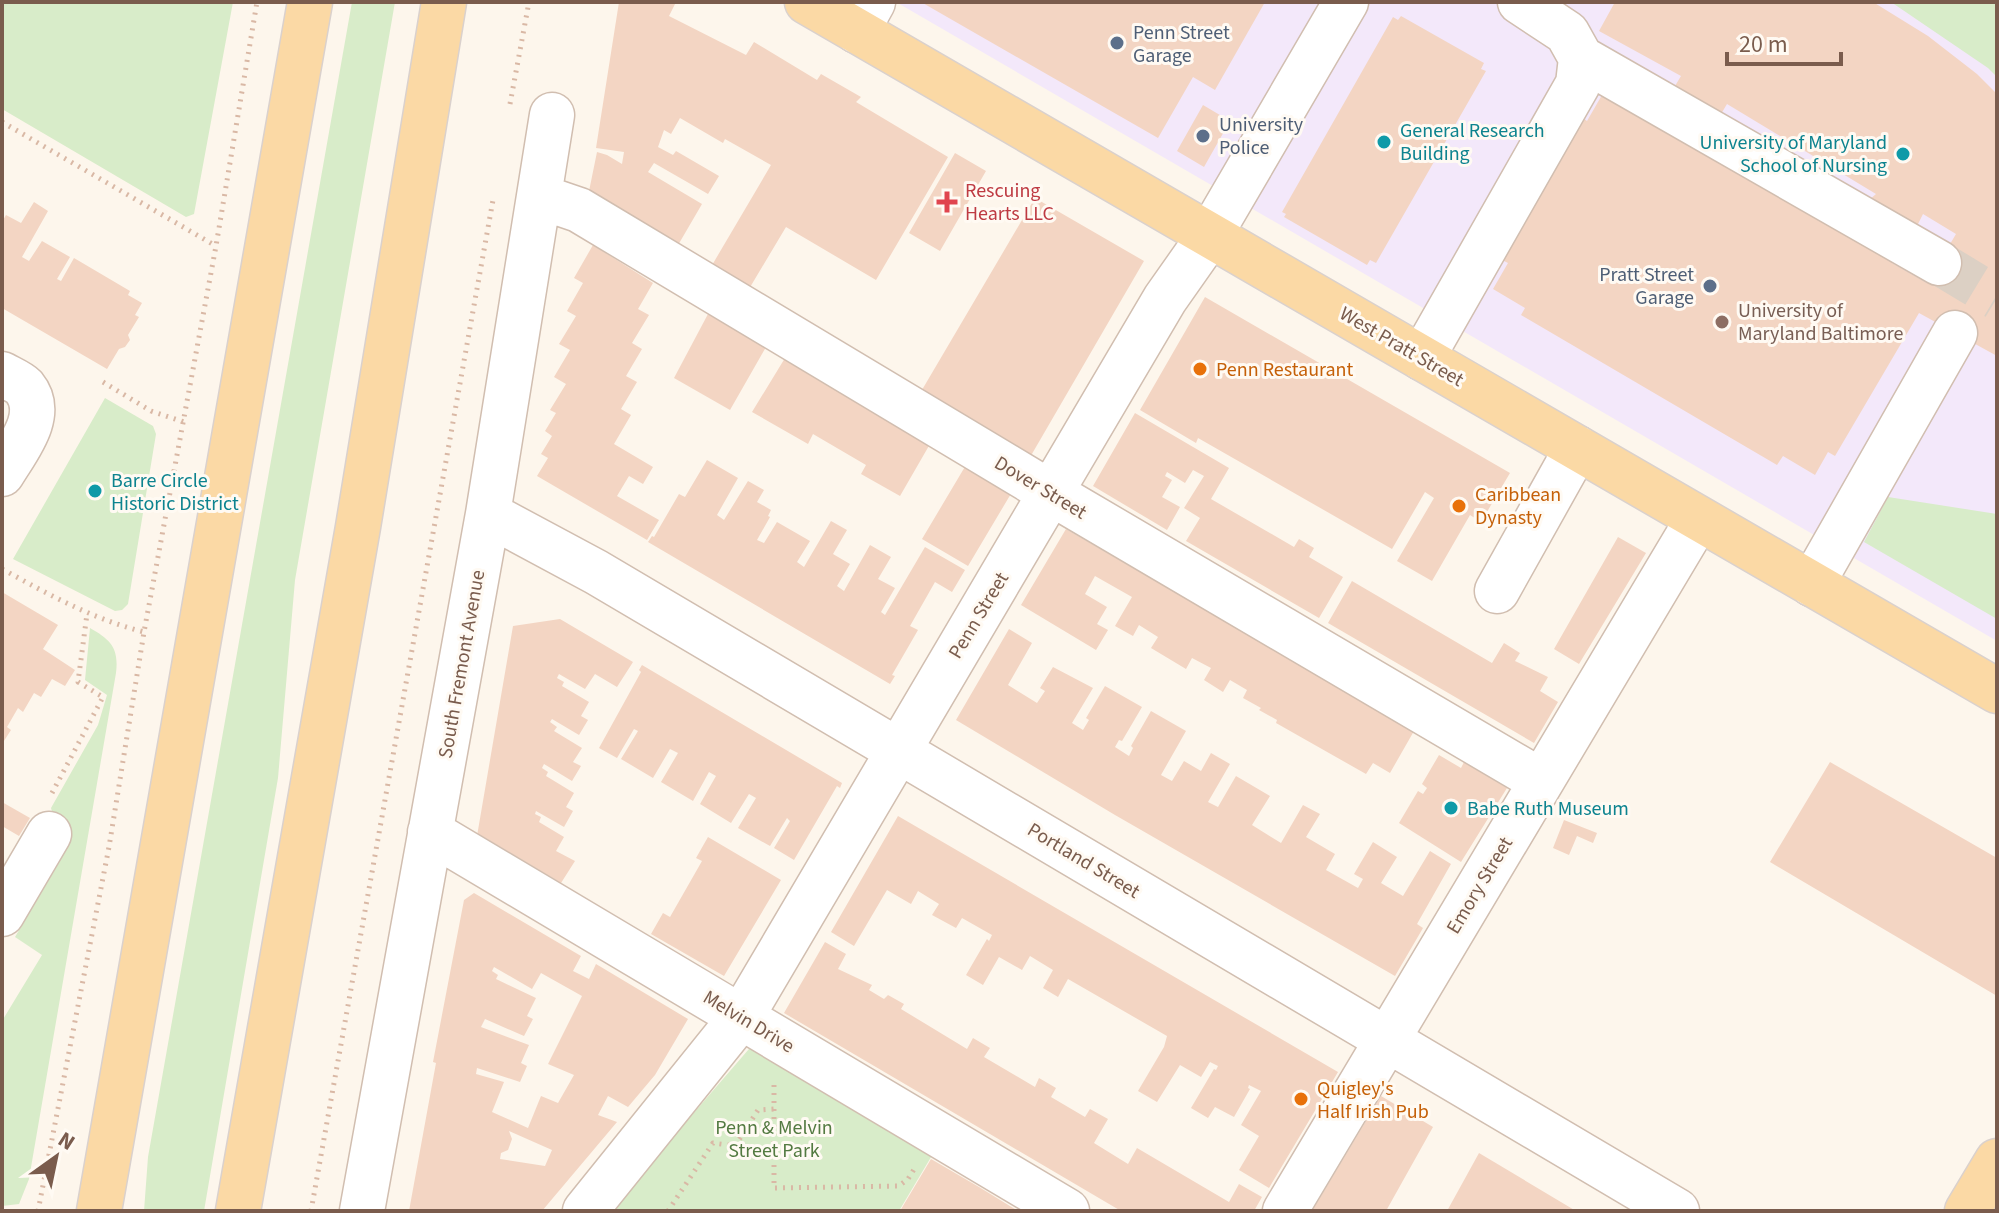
<svg xmlns="http://www.w3.org/2000/svg" width="1999" height="1213" font-family="'Source Sans 3',sans-serif">
<style>
.education{fill:#f3e8fa}
.green{fill:#d8ecc9}
.building{fill:#f3d5c3;fill-rule:evenodd}
.lines{fill:none;stroke-linecap:round;stroke-linejoin:round}
.minor-tunnel{stroke:#dcd0c4;stroke-width:44;stroke-dasharray:44 22;stroke-linecap:butt}
.minor-casing{stroke:#d1beb0;stroke-width:47}
.major-casing{stroke:#dad1cd;stroke-width:47}
.path{stroke:#d9b8a5;stroke-width:5;stroke-dasharray:2 6;stroke-linecap:butt}
.minor{stroke:#fff;stroke-width:44}
.major{stroke:#fbd9a5;stroke-width:44}
.service-dot{fill:#5c6f8a;stroke:#fffaf3;stroke-width:3}
.culture-dot{fill:#0f9aa8;stroke:#fffaf3;stroke-width:3}
.health-dot{fill:#e0444e;stroke:#fffaf3;stroke-width:3}
.education-dot{fill:#8d6e63;stroke:#fffaf3;stroke-width:3}
.food-dot{fill:#e8710a;stroke:#fffaf3;stroke-width:3}
.labels{text-anchor:middle;stroke-width:6;stroke-linejoin:round;paint-order:stroke}
.service-label{font-size:20px;fill:#4e5e75;stroke:#fffaf3;text-anchor:start}
.culture-label{font-size:20px;fill:#0d838f;stroke:#fffaf3;text-anchor:start}
.health-label{font-size:20px;fill:#be3a42;stroke:#fffaf3;text-anchor:start}
.education-label{font-size:20px;fill:#785e54;stroke:#fffaf3;text-anchor:start}
.street-label{font-size:20px;fill:#7a5c4d;stroke:#fffaf3}
.food-label{font-size:20px;fill:#c56008;stroke:#fffaf3;text-anchor:start}
.park-label{font-size:20px;fill:#537a41;stroke:#fffaf3}
</style>
<rect width="100%" height="100%" fill="#fdf6ec"/>
<!-- education -->
<path class="education" d="M896 2H1997V641Z"/>
<!-- green -->
<path class="green" d="M2 2H233L194 214 186 217 2 109Z
M352 2H395L295 580 278 778 204 1211H144L148 1157Z
M1891 2H1997V77L1988 68Z
M105 398 153 426 156 434 128 604 122 610 115 611 13 559Z
M1888 497 1997 514V619L1864 542Z
M90 628C111 640 119 648 116 673L29 1179 19 1204 2 1206V1021L42 955 15 937 60 861 61 842 51 808 98 725 107 695 85 680Z
M755 1042 937 1147 899 1211H609Z"/>
<!-- building -->
<path class="building" d="M619 2H676L669 16 746 55 754 42 817 80 821 74 861 97 856 102 948 157 876 280 786 227 746 294 708 272 771 165 725 139 723 143 680 118 671 134 664 130 658 147 673 155 676 151 719 176 708 194 654 163 648 172 702 204 674 252 587 201 597 152 607 155 622 164 624 152 596 148Z
M921 2H1265L1215 90 1193 77 1158 138Z
M1615 2H1873L1928 36 1977 74 1997 94V356L1919 313 1835 456 1828 452 1815 475 1783 456 1777 465 1521 315 1525 308 1493 289 1508 263 1500 259 1583 118 1587 121 1602 95 1895 258 1892 263 1927 283 1956 234 1923 214 1916 228 1868 201 1876 194 1727 104 1721 114 1675 86 1681 76 1599 31Z
M1401 16 1484 63 1481 69 1486 71 1376 263 1370 260 1367 265 1284 217 1286 214 1282 212 1393 17 1398 20Z
M1203 105 1230 121 1204 167 1177 151Z
M955 153 986 171 940 251 909 233Z
M1035 198 1144 261 1029 459 919 395Z
M34 202 48 211 22 257 29 261 42 241 70 257 57 279 61 281 74 258 130 291 128 295 142 303 135 315 139 317 128 335 130 340 125 347 119 349 107 369 2 308V222L6 215 21 223Z
M593 245 653 283 638 309 649 315 632 343 642 349 626 376 637 382 621 409 631 415 614 444 653 467 643 484 629 476 617 496 659 520 647 540 537 476 548 458 541 454 552 436 545 431 556 413 550 410 566 384 554 377 570 350 559 344 576 316 567 311 583 283 574 278Z
M1205 297 1510 473 1481 522 1470 515 1432 581 1397 561 1434 498 1425 492 1392 549 1198 438 1196 443 1140 410Z
M708 314 766 347 730 410 674 378Z
M785 358 930 444 900 496 861 474 866 465 813 434 808 444 752 412Z
M1135 413 1229 468 1211 499 1294 547 1299 539 1314 548 1309 557 1343 577 1319 618 1186 541 1200 518 1184 508 1204 476 1193 470 1185 483 1167 472 1165 476 1172 480 1162 497 1180 507 1167 530 1093 486Z
M707 460 738 478 717 515 724 520 748 481 764 490 757 502 771 510 768 516 770 517 757 540 764 543 777 522 810 541 797 562 804 567 831 521 847 530 833 554 850 564 837 586 844 591 870 545 891 557 878 579 895 588 881 612 885 615 925 547 965 570 952 592 935 582 910 626 918 630 892 675 895 676 890 684 648 542 652 536 654 537 679 494 685 497Z
M966 465 1012 492 968 566 922 539Z
M1066 529 1414 731 1390 773 1373 763 1366 774 1276 723 1277 720 1259 710 1261 708 1243 698 1247 690 1230 680 1223 692 1204 680 1211 668 1192 658 1186 669 1151 648 1158 637 1139 625 1133 636 1115 626 1132 597 1095 576 1085 594 1107 607 1097 624 1108 630 1096 650 1021 605Z
M1618 537 1646 553 1579 664 1554 649Z
M1352 581 1492 663 1504 643 1520 653 1515 661 1548 677 1540 691 1558 702 1534 743 1328 623Z
M2 592 58 625 43 649 75 670 65 686 52 679 41 697 34 693 23 712 18 708 7 727 11 730 2 744Z
M560 619 633 662 617 687 595 674 585 689 559 674 557 678 564 682 562 686 589 702 581 716 588 720 579 735 552 719 550 722 557 727 554 731 582 748 573 762 581 766 572 781 544 764 542 768 548 772 546 776 574 793 566 807 573 811 564 827 536 811 535 814 541 817 539 822 564 837 556 851 575 861 561 883 482 836H477L513 626Z
M1009 629 1032 643 1008 685 1037 703 1045 691 1040 688 1053 667 1093 688 1072 723 1083 730 1089 720 1086 718 1105 686 1142 707 1122 741 1119 740 1115 747 1129 756 1133 748 1131 746 1151 711 1186 731 1161 775 1172 781 1184 761 1201 771 1211 753 1230 764 1208 802 1218 807 1236 776 1270 796 1252 825 1281 843 1303 805 1320 814 1306 837 1335 854 1326 870 1358 888 1363 879 1354 874 1373 842 1397 857 1381 883 1403 896 1430 851 1451 864 1417 924 1423 928 1395 976 1115 815 956 720Z
M642 665 842 783 840 788 837 786 794 860 774 848 790 821 787 818 770 846 738 828 756 798 749 794 731 823 700 804 716 776 709 772 693 801 661 782 678 753 670 749 653 778 621 759 638 731 634 729 617 758 599 748 641 672 639 670Z
M1439 755 1461 768 1464 762 1507 788 1461 862 1399 823 1418 791 1423 794 1427 788 1422 784Z
M1830 762 1997 858V996L1770 862Z
M2 802 30 818 19 836 2 826Z
M898 816 1338 1072 1269 1188 1239 1170 1259 1136 1241 1125 1261 1091 1249 1085 1248 1088 1250 1089 1234 1117 1215 1107 1208 1118 1191 1108 1214 1069 1216 1070 1218 1066 1210 1062 1201 1077 1180 1065 1157 1102 1138 1091 1164 1047 1167 1036 1068 979 1058 997 1043 988 1053 970 1030 956 1022 970 999 957 983 985 966 975 987 939 989 941 992 935 962 918 956 928 932 915 939 904 918 891 911 904 887 890 854 946 831 932Z
M1564 820 1597 833 1593 843 1577 836 1569 855 1553 848Z
M708 837 781 880 724 976 651 934 663 913 670 917 702 861 696 858Z
M474 893 581 956 573 971 589 979 596 964 688 1019 655 1075 628 1107 608 1096 598 1115 617 1122 542 1211H409L436 1063 433 1062 464 900ZM494 967 532 989 541 973 582 996 548 1064 574 1075 558 1103 541 1096 528 1128 492 1112 504 1082 476 1074 477 1068 520 1082 527 1066 521 1063 529 1045 481 1027 485 1019 524 1036 533 1019 527 1016 536 998 496 979 498 975 492 971ZM509 1131 552 1150 545 1166 500 1159 501 1153 508 1150 512 1139Z
M825 942 846 954 838 969 872 985 869 990 884 999 888 995 904 1004 901 1009 967 1049 973 1038 990 1048 984 1057 1035 1087 1039 1078 1056 1088 1051 1097 1085 1117 1090 1109 1108 1119 1094 1143 1128 1164 1137 1148 1229 1202 1239 1184 1262 1197 1254 1211H1121L784 1013Z
M1381 1096 1433 1127 1386 1211H1312Z
M1479 1153 1576 1211H1447Z
M931 1159 979 1187 1018 1211H900Z"/>
<g class="lines">
<!-- minor-tunnel -->
<path class="minor-tunnel" d="M1939 263 1997 298"/>
<!-- minor casing -->
<g class="minor-casing">
<path id="minor" d="M857 31 873 2
M1581 58 1939 263
M541 197 579 210 1051 493 1541 781
M1422 358 1578 84 1581 58 1567 33 1520 2
M2 374C9 378 19 382 24 387 47 415 16 450 2 474
M488 514 596 572 1677 1211
M1812 584 1955 333
M1497 591 1577 448
M430 832 1067 1211
M2 914 49 834
M362 1211 488 514 552 115
M585 1211 742 1016 1165 299 1210 235 1346 2
M1285 1211 1698 519"/>
</g>
<!-- major casing -->
<g class="major-casing">
<path id="major" d="M807 2 1997 691
M99 1211 310 2
M238 1211 358 527 444 2
M1967 1211 1997 1161"/>
</g>
<!-- path -->
<path class="path" d="M510 104 529 2
M2 122 216 246
M103 382 151 411 184 422
M2 569C50 595 90 618 144 632
M52 793 103 697 78 682 87 614
M774 1085V1188L899 1186 908 1179 916 1166
M38 1211 109 847 144 632 216 246 257 2
M311 1211 493 200
M668 1211 713 1143 735 1146 758 1110 774 1109"/>
<!-- minor -->
<use href="#minor" class="minor"/>
<!-- major -->
<use href="#major" class="major"/>
</g>
<!-- markers -->
<g class="service-dot">
<circle cx="1117" cy="43" r="8"/>
<circle cx="1203" cy="136" r="8"/>
<circle cx="1710" cy="286" r="8"/>
</g>
<g class="culture-dot">
<circle cx="1384" cy="142" r="8"/>
<circle cx="1903" cy="154" r="8"/>
<circle cx="95" cy="491" r="8"/>
<circle cx="1451" cy="808" r="8"/>
</g>
<path class="health-dot" d="M943 190h8v8h8v8h-8v8h-8v-8h-8v-8h8z"/>
<circle class="education-dot" cx="1722" cy="322" r="8"/>
<g class="food-dot">
<circle cx="1200" cy="369" r="8"/>
<circle cx="1459" cy="506" r="8"/>
<circle cx="1301" cy="1099" r="8"/>
</g>
<g class="labels">
<!-- service labels -->
<g class="service-label">
<text x="1133" y="39">Penn Street<tspan x="1133" dy="23">Garage</tspan></text>
<text x="1219" y="131">University<tspan x="1219" dy="23">Police</tspan></text>
<text x="1694" y="281" text-anchor="end">Pratt Street<tspan x="1694" dy="23">Garage</tspan></text>
</g>
<!-- culture labels -->
<g class="culture-label">
<text x="1400" y="137">General Research<tspan x="1400" dy="23">Building</tspan></text>
<text x="1887" y="149" text-anchor="end">University of Maryland<tspan x="1887" dy="23">School of Nursing</tspan></text>
<text x="111" y="487">Barre Circle<tspan x="111" dy="23">Historic District</tspan></text>
<text x="1467" y="815">Babe Ruth Museum</text>
</g>
<!-- health labels -->
<g class="health-label">
<text x="965" y="197">Rescuing<tspan x="965" dy="23">Hearts LLC</tspan></text>
</g>
<!-- education labels -->
<g class="education-label">
<text x="1738" y="317">University of<tspan x="1738" dy="23">Maryland Baltimore</tspan></text>
</g>
<!-- street labels -->
<g class="street-label">
<text transform="translate(1402 346) rotate(30)" y="7">West Pratt Street</text>
<text transform="translate(1041 487) rotate(31)" y="7">Dover Street</text>
<text transform="translate(978 615) rotate(-59)" y="7">Penn Street</text>
<text transform="translate(461 664) rotate(-80)" y="7">South Fremont Avenue</text>
<text transform="translate(1084 860) rotate(31)" y="7">Portland Street</text>
<text transform="translate(1479 885) rotate(-59)" y="7">Emory Street</text>
<text transform="translate(749 1021) rotate(31)" y="7">Melvin Drive</text>
</g>
<!-- food labels -->
<g class="food-label">
<text x="1216" y="376">Penn Restaurant</text>
<text x="1475" y="501">Caribbean<tspan x="1475" dy="23">Dynasty</tspan></text>
<text x="1317" y="1095">Quigley's<tspan x="1317" dy="23">Half Irish Pub</tspan></text>
</g>
<!-- park labels -->
<g class="park-label">
<text x="774" y="1134">Penn &amp; Melvin<tspan x="774" dy="23">Street Park</tspan></text>
</g>
</g>
<!-- border -->
<rect width="1999" height="1213" fill="none" stroke="#7a5c4d" stroke-width="8"/>
<!-- north arrow -->
<g transform="translate(56 1157) rotate(33)" stroke="#fffaf3" stroke-width="6" paint-order="stroke">
<path d="M0-6L14 30L0 20L-14 30Z" fill="#7a5c4d"/>
<text y="-12" font-size="22" font-weight="bold" text-anchor="middle" fill="#7a5c4d">N</text>
</g>
<!-- scale -->
<path d="M1727 52v12h114v-12" fill="none" stroke="#7a5c4d" stroke-width="4"/>
<text x="1739" y="52" font-size="24" fill="#7a5c4d" stroke="#fffaf3" stroke-width="6" paint-order="stroke">20 m</text>
</svg>
